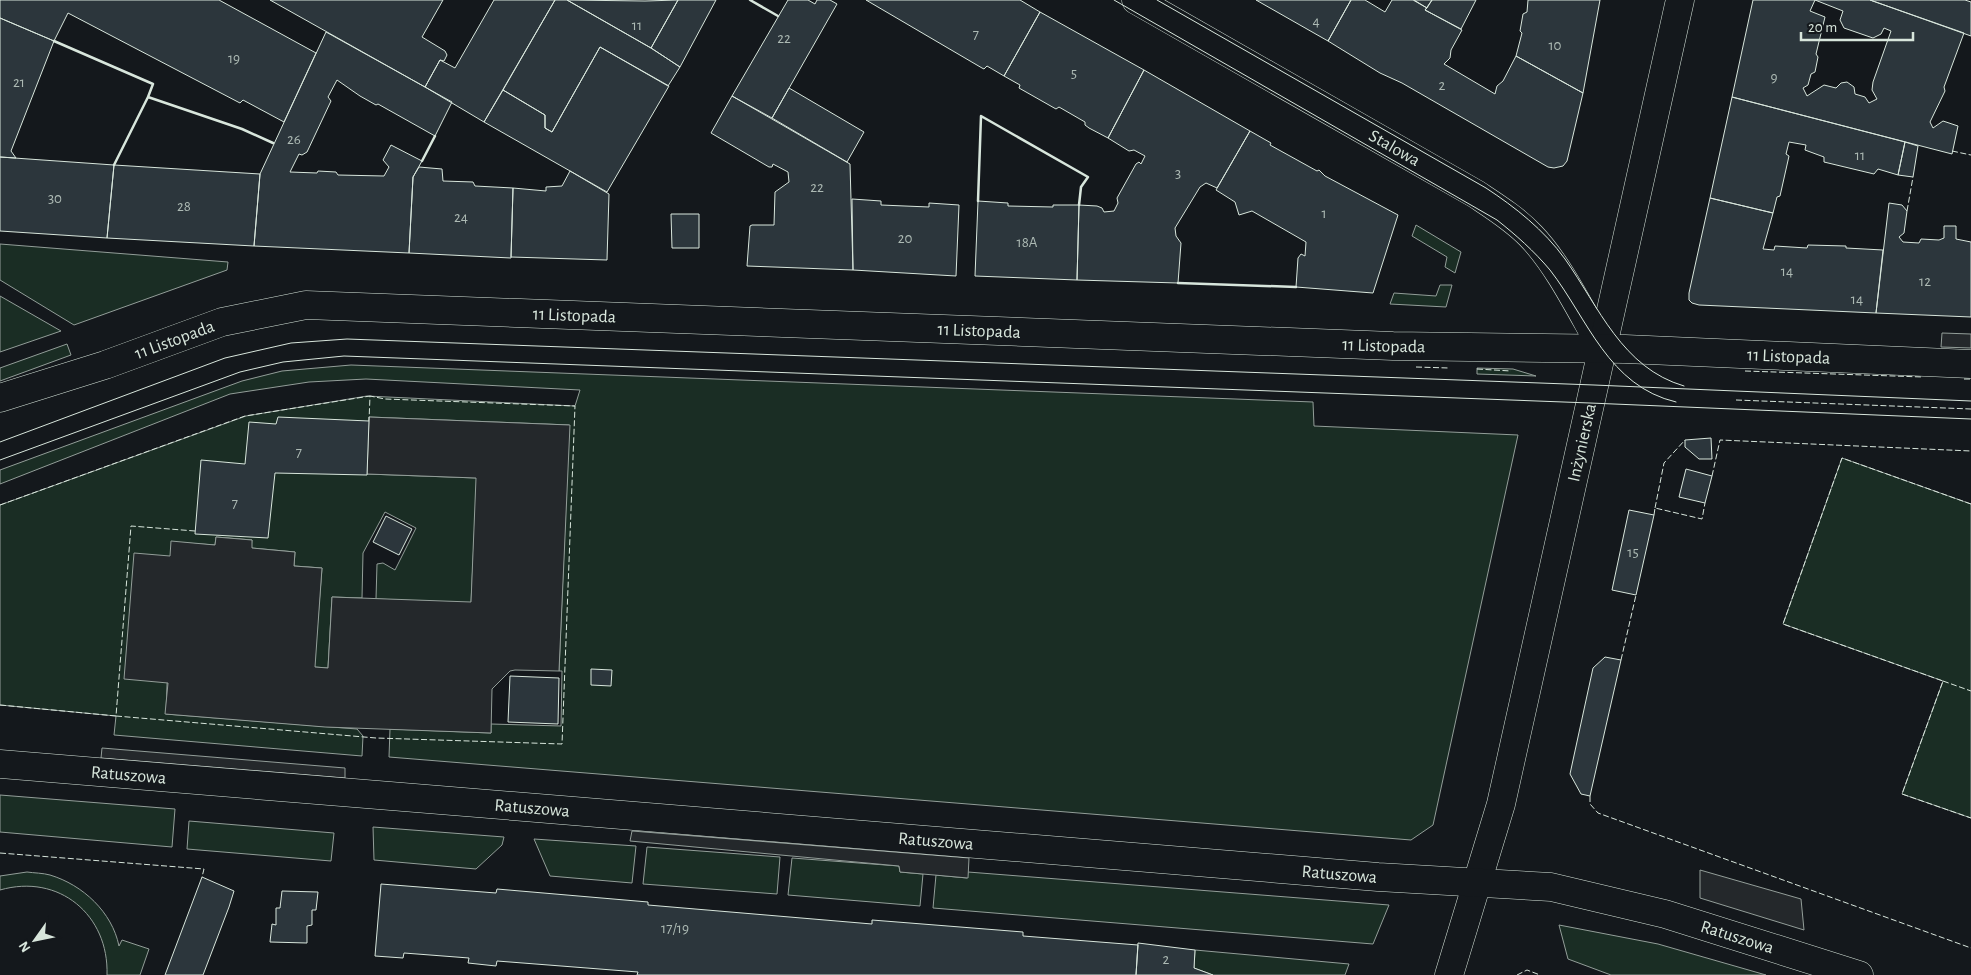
<svg xmlns="http://www.w3.org/2000/svg" width="1971" height="975" font-family="'Alegreya Sans',sans-serif">
<style>
.green{fill:#1a2d24;stroke:#939e99}
.parking{fill:#24282b;stroke:#939e99}
.building{fill:#2c363c;stroke:#d8e6dc}
.lines{fill:none;stroke-linecap:round;stroke-linejoin:round}
.street-casing{stroke:#d8e6dc;stroke-width:29}
.secondary-casing{stroke:#d8e6dc;stroke-width:29}
.street{stroke:#14181c;stroke-width:28}
.secondary{stroke:#14181c;stroke-width:28}
.tram{stroke:#d8e6dc;stroke-width:1}
.fence{stroke:#d8e6dc;stroke-width:1;stroke-dasharray:6 2.5;stroke-linecap:butt}
.wall{stroke:#d8e6dc;stroke-width:2.5}
.labels{text-anchor:middle;stroke-width:4;stroke-linejoin:round;paint-order:stroke}
.number-label{font-size:15px;fill:#adbab4}
.street-label{font-size:18px;fill:#d8e6dc;stroke:#14181c}
</style>
<rect width="100%" height="100%" fill="#14181c"/>
<!-- green -->
<path class="green" d="M1416 225 1461 252 1455 273 1445 267 1447 257 1412 236Z
M0 244 228 262 227 270 74 325 0 280Z
M1440 285H1452L1446 307 1390 304 1394 293 1436 296Z
M0 296 61 331 0 352Z
M67 344 71 355 0 381V368Z
M351 365 1313 402 1314 426 1518 435 1433 825 1411 840 389 757 390 729 491 733V724L561 726 562 671H559L569 425 369 417 367 474 477 478 471 603 376 599 377 564 383 563 395 570 416 528 385 512 363 553 362 598 332 597 328 668 314 667 322 568 294 566 295 552 251 548 252 540 216 537 215 545 172 542 166 714 357 729 363 736 362 756 114 735 116 716 0 705V505L246 416 367 396 575 406 580 390 366 379 309 382 230 394 0 484V470L242 381 282 371Z
M1477 368 1513 369 1536 376 1477 374Z
M1842 458 1971 504V818L1902 794 1943 681 1783 624Z
M0 795 175 809 172 847 0 832Z
M189 821 334 833 331 861 187 849Z
M373 827 504 837 502 845 476 869 374 860Z
M534 839 636 846 632 883 550 876Z
M647 847 780 857 777 894 643 884Z
M792 858 899 866 900 872 923 874 920 906 788 895Z
M27 872C34 873 43 873 50 875 83 885 112 912 119 946L122 940 149 949 140 975H107C109 915 59 873 0 890V876Z
M968 872 1389 905 1373 944 933 908 936 875 967 878Z
M1559 925 1658 944 1766 975H1611L1568 959Z
M1195 950 1349 964 1345 975H1213L1194 968Z"/>
<!-- parking -->
<path class="parking" d="M1942 333 1971 334V348L1941 347Z
M369 417 570 425 559 671 515 670 510 671 492 689 491 733 325 727 165 714 168 683 124 679 134 553 170 556 171 541 215 545 216 537 252 540V548L295 552 294 566 322 568 315 667 328 668 332 597 471 602 476 478 367 474Z
M102 748 345 768V778L101 758Z
M632 831 969 858 968 878 900 872 899 866 630 841Z
M1700 870 1801 899 1804 930 1700 898Z"/>
<!-- building -->
<path class="building" d="M0 0H219L316 53 284 122 243 100 240 103 68 13 54 41 0 18Z
M270 0H443L422 37 445 51 447 55 444 61 440 60 425 87Z
M494 0H555L484 122 425 87 440 60 455 68Z
M555 0H567L651 48 680 67 668 86 600 47 552 132 545 128V115L503 90Z
M567 0 645 1 678 0 651 48Z
M678 0H716L680 67 651 48Z
M788 0H808L815 4 817 0H830L837 4 772 118 732 96Z
M866 0H1020L1040 12 1004 76 987 66 984 69 982 68Z
M1256 0H1351L1328 41Z
M1351 0H1365L1385 12 1392 0H1413L1427 8 1425 10 1462 30 1451 50 1450 58 1444 64 1495 94 1497 86 1503 81 1516 56 1583 93 1567 161 1563 166 1554 168 1548 167 1402 83 1380 73 1328 41Z
M1414 0H1432L1427 8Z
M1432 0H1476L1461 29 1425 10Z
M1528 0H1600L1583 93 1516 56 1522 33 1520 31 1523 14 1527 12Z
M1753 0H1815L1810 11 1825 17 1816 54 1818 57 1815 72 1811 74 1808 85 1803 88 1807 96 1824 85 1836 88 1841 83 1847 82 1854 87 1855 94 1865 97 1869 103 1877 99 1872 90 1873 82 1891 31 1884 28 1881 34 1873 38 1844 28 1840 20 1843 11 1815 0H1870L1964 33 1944 87 1945 91 1930 122 1933 128 1943 121 1958 126 1952 154 1732 97Z
M1870 0H1965L1971 2V36Z
M1040 12 1144 70 1108 138 1089 128 1085 125V122L1059 107 1056 109 1019 88 1020 85 1004 76Z
M0 18 54 41 11 151 16 158 0 157Z
M326 32 452 102 435 136 378 104 376 105 360 96 337 80 328 97 331 101 307 152 302 155 299 154 290 172 317 173 318 171 336 172 338 175 384 176 389 167 383 160 391 145 422 161 413 177 409 253 254 246 260 174Z
M600 47 669 86 607 192 484 122 503 90 545 115V128L552 132Z
M1144 70 1250 131 1217 188 1206 183 1200 187 1175 228 1176 236 1181 243 1178 283 1077 280 1079 205 1097 206 1102 208 1104 212 1114 211 1118 203 1117 198 1136 164 1139 162 1141 164 1145 156 1134 150 1129 151 1108 138Z
M789 88 864 132 847 162 772 118Z
M732 96 850 164 853 270 747 266 750 226 752 225H774L775 192 789 182 788 172 773 164 772 167H769L711 133Z
M1732 97 1905 142 1898 175 1878 169 1874 174 1824 162V157L1805 150 1806 145 1789 142 1786 154 1789 156 1780 196 1777 197 1773 213 1710 198Z
M1250 131 1271 143 1270 145 1317 171 1319 170 1325 176 1398 215 1373 293 1296 287 1298 258 1301 254 1305 256 1306 242 1252 211 1239 215 1235 202 1216 190Z
M1905 142 1918 146 1913 177 1898 175Z
M0 157 114 165 107 238 0 231Z
M114 165 260 174 254 246 107 238Z
M419 167 442 169 443 181 473 182 475 186 513 188 511 258 409 253 413 177Z
M570 171 609 194 607 260 511 257 513 188 546 191V187L562 186Z
M1710 198 1773 213 1763 249 1774 250 1775 246 1807 248 1808 245 1846 246V248L1883 250 1876 313 1699 305 1692 303 1689 300V293Z
M852 199 881 201V205L929 207V203L959 205 956 276 853 270Z
M978 201 1008 203V206L1053 207V205H1079L1077 280 975 276Z
M1889 203 1902 205 1907 211 1904 233 1899 237 1903 242 1919 243 1921 239 1939 240 1944 238V226H1956V239L1971 242V317L1876 313Z
M671 214H699V248H672Z
M278 417 369 421 367 475 275 473 268 538 195 534 201 460 245 464 249 422 276 424Z
M1711 438 1712 459H1699L1685 447V440Z
M1686 469 1712 476 1705 503 1679 497Z
M1629 510 1654 515 1636 595 1612 590Z
M386 516 412 529 399 555 373 542Z
M1605 657 1621 660 1590 796 1581 794 1570 774 1593 668Z
M591 669 612 670 611 686 591 685Z
M510 676 559 678 558 724 508 722Z
M202 877 234 891 229 907 203 975H165Z
M381 884 496 893 497 889 648 902V905L872 924V920L1023 932V936L1138 945 1136 975H637L638 972 497 961 496 966 468 963 469 958 404 953 403 958 375 956Z
M282 891 318 892 316 910H312V925L307 926V943L270 942 272 924 276 925V908H280Z
M1138 943 1195 950 1194 968 1213 975H1136Z"/>
<g class="lines">
<!-- street casing -->
<g class="street-casing">
<g id="street">
<path id="s1" d="M1136 0 1476 194C1494 206 1515 219 1531 236 1559 265 1582 313 1603 349"/>
<path id="s2" d="M1449 975 1501 804 1680 0"/>
</g>
</g>
<!-- secondary casing -->
<g class="secondary-casing">
<g id="secondary">
<path id="s3" d="M0 398 105 365 222 322 306 305 1393 346 1625 349 1971 364"/>
<path id="s4" d="M0 764 1378 877 1551 887 1665 914 1859 975"/>
</g>
</g>
<!-- street -->
<use href="#street" class="street"/>
<!-- secondary -->
<use href="#secondary" class="secondary"/>
<!-- tram -->
<path class="tram" d="M1114 0 1497 220C1516 235 1534 251 1550 270 1588 319 1608 386 1676 402
M1157 0 1486 188C1515 207 1544 230 1565 259 1599 307 1622 368 1684 386
M0 442 225 358 291 343 347 339 1594 385 1971 401
M0 460 240 372 283 362 344 356 1590 403 1971 419"/>
<!-- fence -->
<path class="fence" d="M1952 151 1971 155
M1907 211 1913 177
M1416 367 1449 368
M1477 369 1511 371
M1745 371 1923 377
M1964 379H1971
M1736 400 1971 409
M1712 476 1720 440 1971 451
M1971 504 1842 458 1783 624 1943 681 1902 794 1971 818
M0 505 245 416 370 396 369 421
M1655 508 1664 463 1685 440
M1654 515 1655 508 1702 519 1705 503
M1621 660 1636 595
M1943 681 1971 691
M0 705 116 716 131 526 195 531
M116 716 376 738 562 744 575 406 385 399 370 396
M1590 796V804L1598 813 1971 948
M0 853 204 869 202 877
M1517 975 1527 970 1540 975"/>
<!-- wall -->
<path class="wall" d="M750 0 778 16
M54 41 153 84 148 97 242 129 273 143
M422 161 435 136
M114 165 148 97
M978 201 981 116 1088 177 1081 187 1079 205
M1178 283 1296 287"/>
</g>
<g class="labels">
<!-- number labels -->
<g class="number-label">
<text x="1316" y="26">4</text>
<text x="637" y="30">11</text>
<text x="976" y="39">7</text>
<text x="784" y="43">22</text>
<text x="1555" y="50">10</text>
<text x="234" y="63">19</text>
<text x="1074" y="78">5</text>
<text x="1774" y="82">9</text>
<text x="19" y="87">21</text>
<text x="1442" y="90">2</text>
<text x="294" y="144">26</text>
<text x="1860" y="160">11</text>
<text x="1178" y="178">3</text>
<text x="817" y="192">22</text>
<text x="55" y="203">30</text>
<text x="184" y="211">28</text>
<text x="1324" y="218">1</text>
<text x="461" y="222">24</text>
<text x="905" y="243">20</text>
<text x="1027" y="247">18A</text>
<text x="1787" y="276">14</text>
<text x="1925" y="286">12</text>
<text x="1857" y="304">14</text>
<text x="299" y="457">7</text>
<text x="235" y="508">7</text>
<text x="1633" y="557">15</text>
<text x="675" y="933">17/19</text>
<text x="1166" y="964">2</text>
</g>
<!-- street labels -->
<g class="street-label">
<text dy="6" stroke="none"><textPath href="#s1" startOffset="298">Stalowa</textPath></text>
<text dy="6" stroke="none"><textPath href="#s3" startOffset="589">11 Listopada</textPath></text>
<text dy="6" stroke="none"><textPath href="#s3" startOffset="994">11 Listopada</textPath></text>
<text dy="6" stroke="none"><textPath href="#s3" startOffset="184">11 Listopada</textPath></text>
<text dy="6" stroke="none"><textPath href="#s3" startOffset="1399">11 Listopada</textPath></text>
<text dy="6" stroke="none"><textPath href="#s3" startOffset="1804">11 Listopada</textPath></text>
<text dy="6" stroke="none"><textPath href="#s2" startOffset="549">Inżynierska</textPath></text>
<text dy="6" stroke="none"><textPath href="#s4" startOffset="129">Ratuszowa</textPath></text>
<text dy="6" stroke="none"><textPath href="#s4" startOffset="534">Ratuszowa</textPath></text>
<text dy="6" stroke="none"><textPath href="#s4" startOffset="939">Ratuszowa</textPath></text>
<text dy="6" stroke="none"><textPath href="#s4" startOffset="1344">Ratuszowa</textPath></text>
<text dy="6" stroke="none"><textPath href="#s4" startOffset="1749">Ratuszowa</textPath></text>
</g>
</g>
<!-- north arrow -->
<g transform="translate(35 940) rotate(237)" stroke="#14181c" stroke-width="4" paint-order="stroke">
<path d="M0-4L9 19L0 12L-9 19Z" fill="#d8e6dc"/>
<text y="-8" font-size="14" font-weight="bold" text-anchor="middle" fill="#d8e6dc">N</text>
</g>
<!-- scale -->
<path d="M1801 32v8h112v-8" fill="none" stroke="#d8e6dc" stroke-width="2.5"/>
<text x="1808" y="32" font-size="15" fill="#d8e6dc" stroke="#14181c" stroke-width="4" paint-order="stroke">20 m</text>
</svg>
